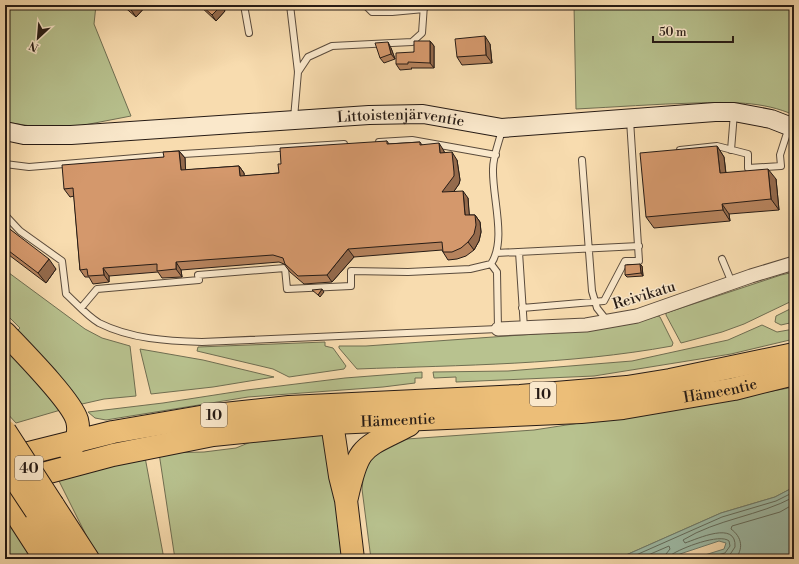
<svg xmlns="http://www.w3.org/2000/svg" width="799" height="564" font-family="'Libre Bodoni',serif">
<style>
.green{fill:#b8c28f;stroke:#6f6e52}
.water{fill:#9ebca8;stroke:#6e7c6d}
.lines{fill:none;stroke-linecap:round;stroke-linejoin:round}
.shore{stroke:#626c5e;stroke-width:1}
.lane-casing{stroke:#5a4b3c;stroke-width:8}
.street-casing{stroke:#5a4b3c;stroke-width:15}
.secondary-casing{stroke:#261b15;stroke-width:20}
.highway-casing{stroke:#261b15;stroke-width:24}
.lane{stroke:#fae8cb;stroke-width:6}
.street{stroke:#fae8cb;stroke-width:13}
.secondary{stroke:#fae8cb;stroke-width:18}
.highway{stroke:#ecbe78;stroke-width:22}
.highway-bridge-casing{stroke:#261b15;stroke-width:24;stroke-linecap:butt}
.highway-bridge{stroke:#ecbe78;stroke-width:22}
.wall{fill:#b6835d;stroke:#261b15}
.shaded-wall{fill:#946a4c;stroke:#261b15}
.building{fill:#d4986c;stroke:#261b15}
.labels{text-anchor:middle;stroke-width:3;stroke-linejoin:round;paint-order:stroke}
.shield{fill:#fae8cb;stroke:#66584c;stroke-width:1}
.shield-label{font-size:14px;font-weight:bold;fill:#261b15}
.street-label{font-size:15px;fill:#261b15;stroke:#fae8cb}
</style>
<rect width="100%" height="100%" fill="#f8dcaf"/>
<filter id="stains"><feTurbulence type="fractalNoise" baseFrequency=".005" numOctaves="4"/><feColorMatrix values="0 0 0 0 .2 0 0 0 0 .09 0 0 0 0 .02 0 0 0 .5 -.17"/></filter>
<radialGradient id="worn" r=".72"><stop offset=".6" stop-color="#630" stop-opacity="0"/><stop offset="1" stop-color="#630" stop-opacity=".3"/></radialGradient>
<!-- green -->
<path class="green" d="M5 5H96L94 24 131 116 74 127 31 126 5 122Z
M574 5H794V115C763 101 729 102 695 103 655 104 616 107 576 109Z
M5 270 85 329 102 338 130 346 136 396 104 399 82 404 69 395 16 332 20 328 5 313Z
M794 272V300L744 324 722 332 681 343 666 315V313L781 275Z
M794 307V322L781 325 775 322 776 316Z
M658 316 660 317 673 343 672 346C568 365 462 365 357 369L339 348V346H366L592 330 624 325Z
M762 325 777 332 794 329V339L731 354 594 376 456 382V377L434 378 433 372 508 371 632 361 728 340Z
M5 342 64 409 16 423 5 411Z
M325 342V346L333 348 346 366 344 369 289 377 273 369 197 351 198 347Z
M140 349 203 360 274 377 213 387 151 394Z
M422 372V378H415V383L383 387 248 397 106 420 95 418 88 412 163 403 247 390 345 378Z
M794 387V487L775 497 721 513 617 559H371L362 489 364 471 372 455 384 445 407 439 534 430 703 404Z
M327 433 344 559H175L159 453 204 452 236 448 258 439Z
M145 457 164 559H102L89 541 57 477Z
M5 512 36 559H5Z"/>
<!-- water -->
<path class="water" d="M794 487V559H692L724 549 726 543 719 541 680 554 671 559H617L721 513 775 497Z"/>
<g class="lines">
<!-- shore -->
<path class="shore" d="M627 559 722 517 776 501 794 492
M639 559 669 546 670 549 666 554 665 559
M670 559 671 555C681 548 720 533 729 541L730 546 725 553 703 559
M721 559 729 556 735 547C737 520 697 539 685 543L683 540C717 519 759 516 794 497
M735 559C744 549 742 537 731 529L732 526 780 512 794 504"/>
<!-- lane casing -->
<g class="lane-casing">
<path id="lane" d="M244 5 249 33
M290 5 298 72 294 118
M365 5 372 12H392L424 9
M298 72 308 57 332 46 412 42 422 33 424 5
M379 142 412 140 496 155
M680 150 717 146 748 154V168L781 166 780 155 789 127
M731 150 734 113
M582 160 592 291 597 308 608 322
M5 164 29 167 183 154 344 144
M5 215 20 231 62 261 66 294C76 303 87 316 99 323 131 339 167 341 202 342L498 329 497 272 491 264
M519 252 524 328
M496 253 639 246
M722 259 732 283
M81 308 97 289 199 280 198 275 285 268 287 289 351 286V271L408 272 470 269 491 264C507 240 492 197 493 169 493 156 499 142 502 130
M522 308 604 301 625 261H639L630 120"/>
</g>
<!-- street casing -->
<g class="street-casing">
<path id="street" d="M498 329 586 325 637 316 751 276 794 263"/>
</g>
<!-- secondary casing -->
<g class="secondary-casing">
<g id="secondary">
<path id="s1" d="M5 131 24 135H71L369 115 423 114 502 128 715 112H734L771 119 794 128"/>
</g>
</g>
<!-- highway casing -->
<g class="highway-casing">
<g id="highway">
<path d="M5 333C21 350 71 400 77 420 80 432 77 441 70 451"/>
<path d="M325 411 332 423 340 476 346 500 353 559"/>
<path d="M5 459 113 432 206 416 289 407 520 396 627 387 670 380 794 354"/>
<path id="s2" d="M16 481 113 455 213 435 332 423 581 412 623 408 734 389 794 374"/>
<path d="M5 497 45 559"/>
<path d="M347 497C359 443 363 449 409 425"/>
<path d="M53 505 88 559"/>
<path d="M36 511 66 559"/>
</g>
</g>
<!-- lane -->
<use href="#lane" class="lane"/>
<!-- street -->
<use href="#street" class="street"/>
<!-- secondary -->
<use href="#secondary" class="secondary"/>
<!-- highway -->
<use href="#highway" class="highway"/>
<!-- highway-bridge casing -->
<g class="highway-bridge-casing">
<path id="highway-bridge" d="M5 431 53 505
M5 464 36 511"/>
</g>
<!-- highway-bridge -->
<use href="#highway-bridge" class="highway-bridge"/>
</g>
<!-- wall -->
<path class="wall" d="M122 5H147L136 17Z
M199 5H221L225 11 216 21Z
M430 41 434 46V68H411L412 69 400 70 396 64Z
M490 44 492 63 462 65 457 57Z
M391 48 395 59 384 63 380 58Z
M387 141 389 144 420 142 422 145 444 151V153L457 160 460 180 459 184 454 191 468 198 469 215H475L480 222 481 232 479 241 474 250 466 256 457 259 448 260 443 252 442 250 354 257 332 282 304 284 290 272 284 264 279 262 181 270 182 277 162 278 158 272 109 276V282L93 284 89 277H85L80 270 74 196 70 197 64 189 164 157 179 151 185 158V170L239 166 244 173V176L279 173 281 164Z
M717 146 724 157 726 173 776 179 779 210 729 214 730 221 654 228 646 217Z
M5 225 56 269 46 283 5 252Z
M640 264 642 266 643 276 627 277 625 275Z"/>
<!-- shaded-wall -->
<path class="shaded-wall" d="M130 5H147L136 17 129 7Z
M222 5 225 11 216 21 212 15Z
M485 36 490 44 492 63 486 55Z
M430 41 434 46V68L430 63Z
M388 42 391 48 395 59 391 54Z
M439 143 444 151 445 161 440 153Z
M717 146 724 157 727 184 720 173Z
M179 151 185 158 186 178 181 170Z
M452 152 457 160 460 180 459 184 448 200 442 192Z
M239 166 244 173 245 184 240 176Z
M768 169 776 179 779 210 771 199Z
M463 191 468 198 470 223 465 215Z
M722 204 729 214 730 221 723 210Z
M475 215 480 222 481 232 479 241 474 250 468 242Z
M348 249 354 257 332 282 327 275Z
M49 259 56 269 46 283 38 273Z
M176 262 181 270 182 277 176 269Z
M640 264 642 266 643 276 641 273Z
M103 268 109 276V282L104 275Z
M322 289 324 292 320 297 318 295Z"/>
<!-- building -->
<path class="building" d="M201 5H222L212 15Z
M485 36 486 55 457 57 455 39Z
M414 41H430V63L408 62V64H396V53L414 52Z
M388 42 391 54 380 58 375 43Z
M387 141V144L420 142V145L439 143 440 153 452 152 454 172V176L442 192 463 191 465 215H475L476 225 474 234 468 242 461 248 452 252H443L442 242 348 249 327 275 298 276 285 264 283 258 273 255 176 262V269L157 271V264L103 268 104 275 88 276 87 269 80 270 73 188 64 189 62 165 164 157 163 152 179 151 181 170 239 166 240 176 279 173 278 164H281L280 148Z
M717 146 720 173 768 169 771 199 722 204 723 210 646 217 640 153Z
M5 225 11 230 49 259 38 273 5 248Z
M640 264 641 273 625 275V265Z
M322 289 318 295 312 290Z"/>
<g class="labels">
<!-- shield labels -->
<g class="shield">
<rect x="530" y="382" width="26" height="24" rx="3"/>
<rect x="201" y="403" width="26" height="24" rx="3"/>
<rect x="15" y="456" width="28" height="24" rx="3"/>
</g>
<g class="shield-label">
<text x="543" y="399">10</text>
<text x="214" y="420">10</text>
<text x="29" y="473">40</text>
</g>
<!-- street labels -->
<g class="street-label">
<text dy="5" stroke="none"><textPath href="#s1" startOffset="397">Littoistenjärventie</textPath></text>
<text transform="translate(644 295) rotate(-17)" y="5">Reivikatu</text>
<text dy="5" stroke="none"><textPath href="#s2" startOffset="712">Hämeentie</textPath></text>
<text dy="5" stroke="none"><textPath href="#s2" startOffset="388">Hämeentie</textPath></text>
</g>
</g>
<!-- margin -->
<rect width="799" height="564" fill="none" stroke="#f8dcaf" stroke-width="20"/>
<rect x="6" y="6" width="787" height="552" fill="none" stroke="#261b15" stroke-width="2"/>
<rect x="10" y="10" width="779" height="544" fill="none" stroke="#261b15"/>
<!-- north arrow -->
<g transform="translate(38 38) rotate(206)" stroke="#fae8cb" stroke-width="3" paint-order="stroke">
<path d="M0-3L7 15L0 10L-7 15Z" fill="#261b15"/>
<text y="-6" font-size="11" font-weight="bold" text-anchor="middle" fill="#261b15">N</text>
</g>
<!-- scale -->
<path d="M653 36v6h80v-6" fill="none" stroke="#261b15" stroke-width="2"/>
<text x="659" y="36" font-size="12" fill="#261b15" stroke="#fae8cb" stroke-width="3" paint-order="stroke">50 m</text>
<rect width="100%" height="100%" filter="url(#stains)"/>
<rect width="100%" height="100%" fill="url(#worn)"/>
</svg>
